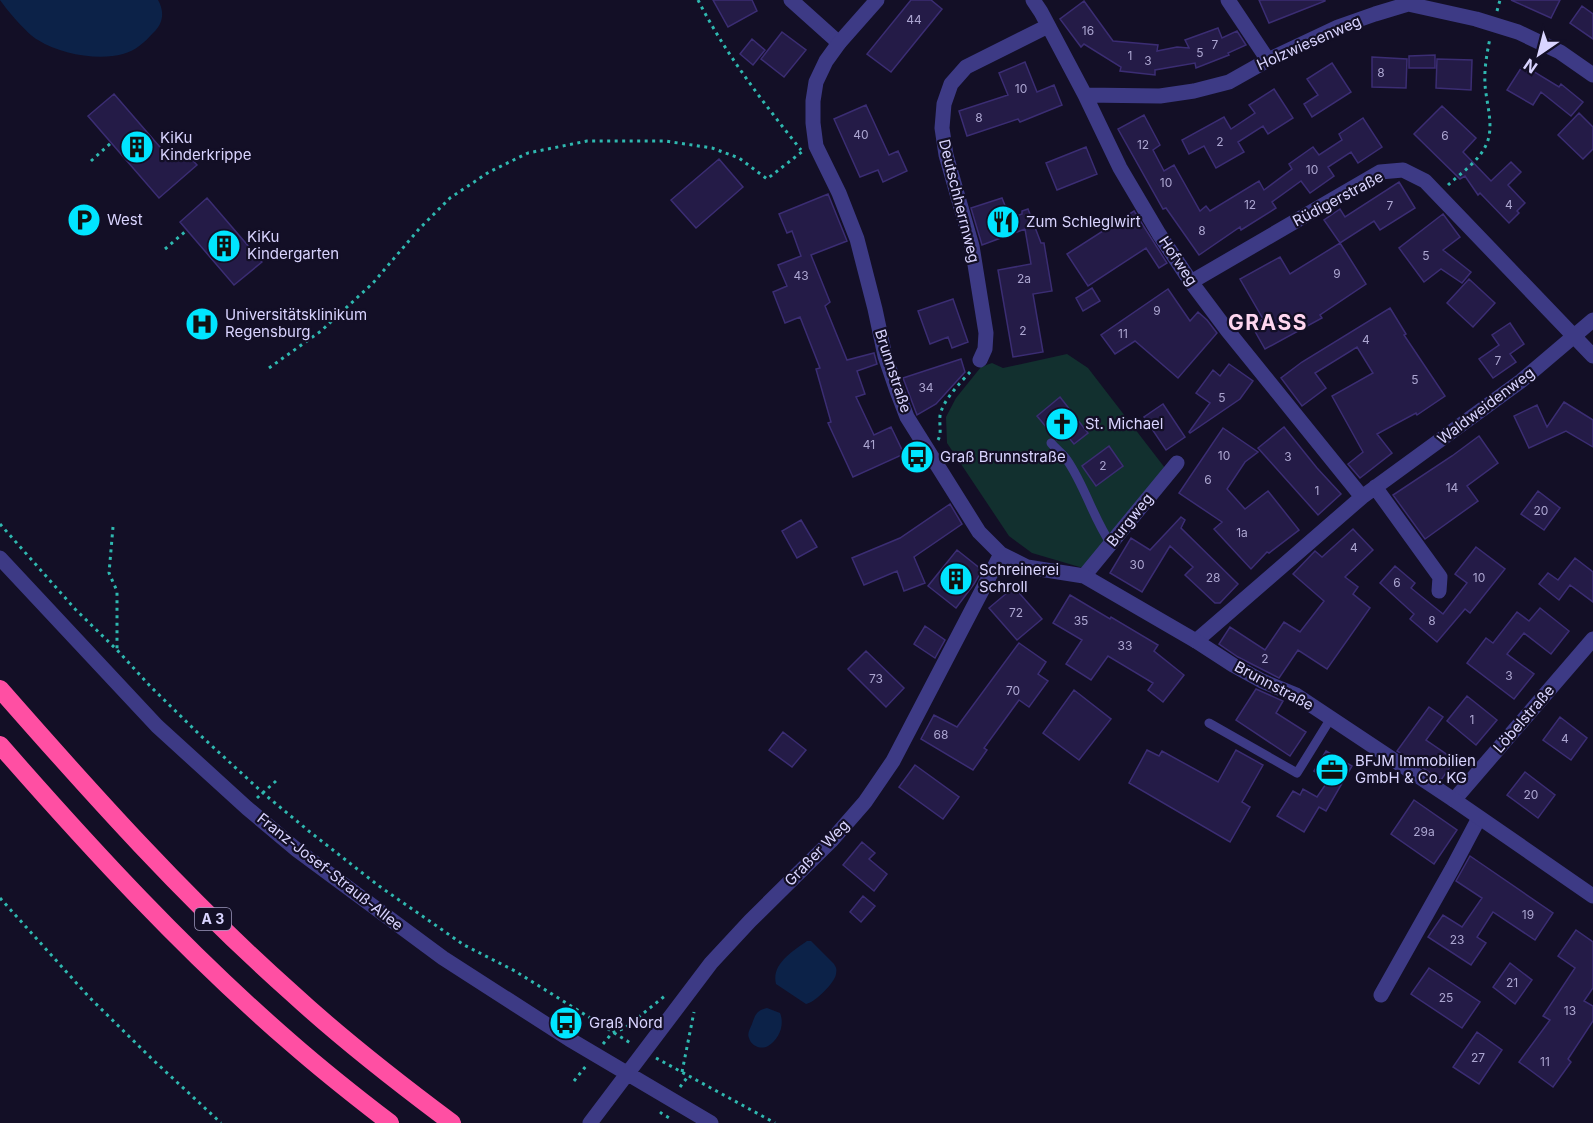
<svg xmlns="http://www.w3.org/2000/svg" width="1593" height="1123" font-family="Inter,sans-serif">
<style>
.green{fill:#12302f}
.water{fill:#0c2248}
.building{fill:#241b47;stroke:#3b2d73;stroke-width:1.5}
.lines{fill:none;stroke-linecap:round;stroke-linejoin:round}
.path{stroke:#2fb8b0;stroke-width:3;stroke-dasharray:3 4.5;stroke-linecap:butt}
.service{stroke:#3d3a85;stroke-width:9}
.minor{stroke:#3d3a85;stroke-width:15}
.tertiary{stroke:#3d3a85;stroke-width:15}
.motorway{stroke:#ff4fa3;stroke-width:18}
.labels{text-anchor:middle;stroke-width:4.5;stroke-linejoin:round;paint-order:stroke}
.number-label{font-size:12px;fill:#aca6d1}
.shield{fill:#130f26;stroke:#9e99be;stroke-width:1.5}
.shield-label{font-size:14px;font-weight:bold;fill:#d9d4ff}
.street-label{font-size:15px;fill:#d9d4ff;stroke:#130f26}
.poi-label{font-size:15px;fill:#d9d4ff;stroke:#130f26;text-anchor:start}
.district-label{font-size:21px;font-weight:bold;letter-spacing:1.5px;fill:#ffd6f0;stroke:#130f26}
</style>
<rect width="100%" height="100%" fill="#130f26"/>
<!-- green -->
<path class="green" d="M1067 354 1088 368 1165 468 1083 568 1032 553 1009 536 947 443 946 417 956 398 981 367 992 363 1003 368Z"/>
<!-- water -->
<path class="water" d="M0 0H158C165 12 163 24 153 33 145 42 135 51 123 54 98 61 60 54 38 40 27 34 7 10 0 0Z
M807 941H811L834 964C836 968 837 968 836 974 835 983 814 1003 806 1004L776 984C771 964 793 951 807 941Z
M767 1008 780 1013C785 1025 779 1040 768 1046 761 1050 751 1046 749 1038 747 1033 750 1029 752 1024 755 1015 757 1010 767 1008Z"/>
<!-- building -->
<path class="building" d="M713 0H752L757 11 728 27Z
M911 0H931L942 9 891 72 867 54Z
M1259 0H1325V1L1269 23Z
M1511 0H1560L1551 18Z
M1084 1 1113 41 1158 45 1157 51 1177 47 1189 48 1185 40 1218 28 1222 38 1237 31 1246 45 1228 53 1229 55 1196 68 1195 63 1155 70V75L1120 71 1121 67 1084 44 1081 47 1060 19Z
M1582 6 1593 14V39L1570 23Z
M782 32 806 50 784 77 761 59Z
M752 39 765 50 753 65 740 54Z
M1435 55V68H1409V56Z
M1372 57 1407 59 1406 88 1372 87Z
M1437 59 1472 60 1471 90 1436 88Z
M1025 62 1037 92 1054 85 1062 105 1020 122 1018 119 967 136 959 111 1008 95 999 73Z
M1332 63 1351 92 1312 117 1304 104 1318 95 1307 79Z
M1523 65 1559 87 1561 84 1583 102 1571 116 1541 92 1533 105 1507 90Z
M1274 89 1293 118 1268 134 1263 126 1238 142 1244 152 1216 168 1204 146 1189 154 1182 140 1224 117 1231 129 1255 113 1249 105Z
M114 94 172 161 184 151 197 165 159 198 88 116Z
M866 105 889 155 898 151 907 171 883 182 878 170 860 177 834 119Z
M1442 106 1476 138 1463 152 1491 181 1511 162 1521 172 1508 185 1525 203 1517 211 1519 213 1509 223 1480 193 1478 195 1465 176 1460 179 1414 134Z
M1579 113 1593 127V149L1583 159 1558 135Z
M1144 115 1160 145 1153 150 1164 171 1174 165 1200 211 1206 206 1210 211 1259 181 1264 190 1292 169 1289 164 1313 147 1319 155 1342 140 1339 134 1363 118 1382 147 1358 163 1351 152 1328 167 1334 176 1310 193 1301 181 1272 202 1276 208 1241 230 1240 227 1199 255 1166 208 1163 209 1118 129Z
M1086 147 1097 174 1057 190 1046 163Z
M719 159 743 187 696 228 671 200Z
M1399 182 1415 208 1380 230 1374 221 1340 243 1324 220 1340 209 1345 217Z
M828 194 847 241 811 255 830 302 825 306 847 360 874 353 877 364 857 371 865 394 856 397 874 435 891 427 904 454 853 477 828 423 831 422 816 369 820 368 800 317 785 323 773 292 787 286 778 265 801 256 792 231 787 233 779 214Z
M207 198 262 262 234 285 180 222Z
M1002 198 1010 218 1022 214V211L1028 209 1041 243H1044L1052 291 1033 294 1043 352 1013 357 998 270 1031 264 1025 229 982 245 971 208Z
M1134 211 1167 263 1159 268 1146 248 1088 286 1067 254Z
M1443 214 1460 237 1443 250 1471 272 1462 283 1441 269 1424 282 1399 248Z
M1340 243 1366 284 1320 315 1322 318 1265 349 1252 326 1263 319 1240 279 1280 257 1290 274Z
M1469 279 1495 303 1473 327 1447 303Z
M1092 288 1100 301 1083 311 1076 298Z
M1168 289 1190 321 1198 312 1207 320 1217 333 1178 378 1135 341 1115 354 1101 335Z
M953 299 968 342 952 348 948 337 930 344 918 311Z
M1390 308 1406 334 1404 335 1445 396 1417 415 1416 413 1377 434 1392 453 1360 478 1348 464 1363 452 1332 396 1373 373 1357 347 1315 373 1326 388 1302 406 1281 378 1302 362Z
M1510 323 1524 344 1510 354 1516 362 1493 378 1479 359 1499 345 1492 335Z
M961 359 965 372 936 404 917 415 903 378Z
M1229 364 1253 381 1240 399 1190 433 1189 432 1210 403 1196 393 1213 370 1220 376Z
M1060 397 1088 433 1074 444 1065 433 1057 440 1037 416Z
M1564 402 1593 420V447L1566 431 1529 448 1514 416 1537 405 1547 427Z
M1163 404 1185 437 1166 450 1144 417Z
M1284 427 1317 468 1341 494 1318 515 1258 448Z
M1223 428 1258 452 1245 462 1227 489 1245 509 1268 491 1299 530 1269 553 1267 552 1251 569 1214 529 1222 522 1179 493Z
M1479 436 1498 463 1467 486 1478 501 1425 539 1393 495 1452 456Z
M1109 446 1123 466 1096 486 1082 466Z
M1538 491 1560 508 1544 530 1521 514Z
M950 504 962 524 914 557 925 583 904 591 897 571 864 585 852 558 900 538Z
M1181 517 1185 520 1181 528 1238 584 1220 603H1215L1185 575 1193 567 1170 546 1142 592 1110 573 1131 538 1150 550Z
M801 520 817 547 797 558 782 531Z
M1353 529 1373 550 1345 577 1358 587 1353 594 1370 608 1327 669 1298 650 1279 678 1238 657 1219 644 1230 627 1265 650 1284 622 1300 632 1324 601 1293 574 1315 551 1322 557Z
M1476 547 1505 569 1470 613 1465 609 1437 642 1410 619 1414 614 1380 583 1395 566 1415 583 1411 588 1443 614 1467 583 1455 574Z
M957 550 982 570 974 584 956 608 928 586Z
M1575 558 1593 572V602L1570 585 1559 600 1539 584 1548 573 1558 580Z
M1014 587 1042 619 1017 640 989 608Z
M1070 595 1110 619 1111 617 1158 645 1154 651 1184 675 1163 702 1148 690 1153 683 1108 656 1091 680 1066 664 1082 640 1053 623Z
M1540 608 1569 631 1551 654 1524 633 1507 654 1534 674 1514 699 1467 663 1486 638 1493 643 1517 612 1529 621Z
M925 626 945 640 935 658 914 644Z
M1019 643 1046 662 1038 674 1048 681 1029 707 1019 700 984 748 987 750 973 770 921 739 934 715 957 727Z
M866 651 904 688 886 707 848 669Z
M1256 689 1283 701 1276 713 1306 732 1290 756 1236 720Z
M1074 690 1111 719 1079 760 1043 733Z
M1467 696 1497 720 1476 745 1447 721Z
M1429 707 1443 717 1426 740 1455 760 1441 780 1397 751Z
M1560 717 1587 738 1571 760 1543 740Z
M783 732 806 750 792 767 769 750Z
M1147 750 1159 756 1162 751 1218 782 1236 750 1263 765 1242 802 1250 807 1230 842 1129 783Z
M1326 751 1352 766 1326 811 1319 807 1304 832 1277 816 1293 791 1300 795 1303 789 1317 797 1328 781 1314 771Z
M915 765 959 797 943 819 899 787Z
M1525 772 1555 795 1538 818 1507 795Z
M1414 800 1457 830 1434 864 1391 834Z
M862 842 875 853 869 859 887 874 874 891 843 865Z
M1470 856 1553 913 1535 940 1493 912 1477 937 1486 943 1471 965 1428 937 1443 915 1462 927 1482 898 1456 881Z
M863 896 875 906 861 922 850 912Z
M1576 930 1593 942V988L1584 1001 1593 1006V1021L1568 1059 1571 1062 1553 1087 1519 1062 1550 1020 1543 1016 1575 968 1558 956Z
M1510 963 1532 980 1515 1004 1493 987Z
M1429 968 1480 1002 1462 1028 1411 994Z
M1477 1032 1502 1050 1479 1084 1453 1067Z"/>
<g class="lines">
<!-- path -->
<path class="path" d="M698 0C726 55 763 102 801 150
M1497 11 1500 0
M91 161 111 143
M1448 185C1461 173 1479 161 1486 145 1495 127 1486 103 1485 84 1484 69 1487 53 1490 38
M165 249 187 230
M269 368 321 331 373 283 419 229 450 198 489 172 528 153 587 141H665L712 148 739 158 767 179 803 151
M938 440C942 433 939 424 940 416 942 401 961 382 971 371
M0 524 75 609 117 650 151 687 200 735 263 793 310 832 379 886 464 945 515 971 632 1044
M113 527 109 573 117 591V649
M257 798 276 781
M0 898 89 997 151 1058 221 1123
M567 1022 575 1009
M603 1044 612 1033 625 1028 666 995
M656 1058 775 1123
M682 1072 694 1012
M574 1081 586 1066
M680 1087 689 1075
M662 1112 661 1113 671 1119"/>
<!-- service -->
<path class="service" d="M1051 443C1056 449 1063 454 1067 460 1085 486 1093 518 1111 544
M1209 723 1297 773 1331 718"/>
<!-- minor -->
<path class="minor" d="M791 0 839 43
M1033 0 1041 12 1085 95 1120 168 1159 234 1191 282 1227 330 1362 497
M1228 0 1268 60
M1085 95 1160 96 1194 91 1229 82 1268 60 1338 27 1375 14 1408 4 1476 19 1518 32 1560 52 1593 75
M1191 282 1380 172 1403 170 1425 181 1593 356
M980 360 985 349 986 333 972 246 946 155 942 128 944 104 951 84 966 67 1048 26
M1375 487 1440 577 1439 591
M1084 576 1177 463
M1196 641 1362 497 1521 381 1593 320
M1454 800 1593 639
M1381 995 1452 869 1479 818"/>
<!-- tertiary -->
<path class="tertiary" d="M877 0 839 43 826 61 816 82 813 101V123L816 146 839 193 857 239 875 309 885 356 897 391 907 417 979 532 1001 554 1027 567 1084 576 1196 641 1233 665 1262 681 1296 695 1454 800 1593 896
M0 558 157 726 247 808 297 850 443 958 569 1039 711 1123
M590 1123 711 963 750 921 831 841 865 802 893 761 1001 554"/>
<!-- motorway -->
<path class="motorway" d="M0 689C93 795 187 900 293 994 343 1040 397 1082 452 1123
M0 745C91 849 186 952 290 1042 322 1070 356 1097 390 1123"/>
</g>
<!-- icons -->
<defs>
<g id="building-disc" transform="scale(1.725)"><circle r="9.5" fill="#00e5ff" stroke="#130f26"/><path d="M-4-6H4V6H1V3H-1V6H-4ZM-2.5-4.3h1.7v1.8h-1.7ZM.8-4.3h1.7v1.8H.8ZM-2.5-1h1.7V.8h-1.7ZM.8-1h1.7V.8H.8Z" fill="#111"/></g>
<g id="parking-disc" transform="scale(1.725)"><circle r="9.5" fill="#00e5ff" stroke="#130f26"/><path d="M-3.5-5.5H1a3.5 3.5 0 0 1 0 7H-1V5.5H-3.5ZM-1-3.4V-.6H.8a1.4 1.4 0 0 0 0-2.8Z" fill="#111"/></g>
<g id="restaurant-disc" transform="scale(1.725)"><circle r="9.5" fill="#00e5ff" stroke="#130f26"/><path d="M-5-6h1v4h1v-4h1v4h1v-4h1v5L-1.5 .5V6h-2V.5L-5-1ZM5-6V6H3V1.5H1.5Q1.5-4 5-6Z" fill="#111"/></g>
<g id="hospital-disc" transform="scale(1.725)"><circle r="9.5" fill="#00e5ff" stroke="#130f26"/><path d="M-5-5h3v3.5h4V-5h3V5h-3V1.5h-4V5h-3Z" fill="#111"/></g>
<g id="church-disc" transform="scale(1.725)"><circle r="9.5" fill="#00e5ff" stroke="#130f26"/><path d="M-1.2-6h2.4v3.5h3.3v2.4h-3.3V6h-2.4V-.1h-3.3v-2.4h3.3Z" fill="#111"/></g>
<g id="bus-disc" transform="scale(1.725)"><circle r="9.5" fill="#00e5ff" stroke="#130f26"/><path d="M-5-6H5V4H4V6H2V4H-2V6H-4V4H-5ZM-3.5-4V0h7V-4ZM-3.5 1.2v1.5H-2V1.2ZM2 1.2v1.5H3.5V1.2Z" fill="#111"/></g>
<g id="office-disc" transform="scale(1.725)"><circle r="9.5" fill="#00e5ff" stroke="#130f26"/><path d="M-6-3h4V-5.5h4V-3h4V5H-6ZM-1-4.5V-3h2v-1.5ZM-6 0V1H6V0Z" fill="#111"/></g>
</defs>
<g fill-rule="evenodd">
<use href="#building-disc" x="137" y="147"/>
<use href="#parking-disc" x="84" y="220"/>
<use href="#restaurant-disc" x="1003" y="222"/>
<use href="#building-disc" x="224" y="246"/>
<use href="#hospital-disc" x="202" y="324"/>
<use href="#church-disc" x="1062" y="424"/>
<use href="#bus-disc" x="917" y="457"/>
<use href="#building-disc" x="956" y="579"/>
<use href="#office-disc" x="1332" y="770"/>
<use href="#bus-disc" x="566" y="1023"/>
</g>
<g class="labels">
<!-- number labels -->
<g class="number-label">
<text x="914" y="24">44</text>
<text x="1088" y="35">16</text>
<text x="1215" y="49">7</text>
<text x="1200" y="57">5</text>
<text x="1130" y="60">1</text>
<text x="1148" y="65">3</text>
<text x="1381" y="77">8</text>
<text x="1021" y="93">10</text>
<text x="979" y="122">8</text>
<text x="861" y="139">40</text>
<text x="1445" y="140">6</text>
<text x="1220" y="146">2</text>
<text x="1143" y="149">12</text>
<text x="1312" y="174">10</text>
<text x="1166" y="187">10</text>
<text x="1250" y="209">12</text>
<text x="1509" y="209">4</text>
<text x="1390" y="210">7</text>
<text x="1202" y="235">8</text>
<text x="1426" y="260">5</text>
<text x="1337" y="278">9</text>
<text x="801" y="280">43</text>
<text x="1024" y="283">2a</text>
<text x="1157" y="315">9</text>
<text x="1023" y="335">2</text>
<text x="1123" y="338">11</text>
<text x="1366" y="344">4</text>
<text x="1498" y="365">7</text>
<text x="1415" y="384">5</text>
<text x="926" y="392">34</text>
<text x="1222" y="402">5</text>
<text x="869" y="449">41</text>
<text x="1224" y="460">10</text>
<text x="1288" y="461">3</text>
<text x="1103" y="470">2</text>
<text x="1208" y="484">6</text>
<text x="1452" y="492">14</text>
<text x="1317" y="495">1</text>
<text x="1541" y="515">20</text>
<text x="1242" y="537">1a</text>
<text x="1354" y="552">4</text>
<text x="1137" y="569">30</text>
<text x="1213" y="582">28</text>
<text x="1479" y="582">10</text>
<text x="1397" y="587">6</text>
<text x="1016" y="617">72</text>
<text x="1081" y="625">35</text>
<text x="1432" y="625">8</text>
<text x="1125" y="650">33</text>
<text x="1265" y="663">2</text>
<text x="1509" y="680">3</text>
<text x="876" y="683">73</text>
<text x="1013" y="695">70</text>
<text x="1472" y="724">1</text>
<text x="941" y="739">68</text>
<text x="1565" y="743">4</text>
<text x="1531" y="799">20</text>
<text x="1424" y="836">29a</text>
<text x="1528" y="919">19</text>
<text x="1457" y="944">23</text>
<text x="1512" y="987">21</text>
<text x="1446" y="1002">25</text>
<text x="1570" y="1015">13</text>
<text x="1478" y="1062">27</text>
<text x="1545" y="1066">11</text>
</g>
<!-- shield labels -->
<rect class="shield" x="195" y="908" width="36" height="22" rx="4.5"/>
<g class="shield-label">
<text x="213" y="924">A 3</text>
</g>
<!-- street labels -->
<g class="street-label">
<text transform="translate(1309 43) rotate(-24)" y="5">Holzwiesenweg</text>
<text transform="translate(1338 199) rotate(-28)" y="5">Rüdigerstraße</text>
<text transform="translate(959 201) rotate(76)" y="5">Deutschherrnweg</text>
<text transform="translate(1178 261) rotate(56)" y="5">Hofweg</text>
<text transform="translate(893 371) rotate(72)" y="5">Brunnstraße</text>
<text transform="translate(1486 406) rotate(-37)" y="5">Waldweidenweg</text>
<text transform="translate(1130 520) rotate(-51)" y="5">Burgweg</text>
<text transform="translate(1274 686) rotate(28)" y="5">Brunnstraße</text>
<text transform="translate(1524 719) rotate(-49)" y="5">Löbelstraße</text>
<text transform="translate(817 853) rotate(-46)" y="5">Graßer Weg</text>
<text transform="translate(330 872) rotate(38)" y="5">Franz-Josef-Strauß-Allee</text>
</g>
<!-- poi labels -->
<g class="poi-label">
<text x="160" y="143">KiKu<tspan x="160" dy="17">Kinderkrippe</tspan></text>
<text x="107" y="225">West</text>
<text x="1026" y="227">Zum Schleglwirt</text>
<text x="247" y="242">KiKu<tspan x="247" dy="17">Kindergarten</tspan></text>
<text x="225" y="320">Universitätsklinikum<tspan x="225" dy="17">Regensburg</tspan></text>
<text x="1085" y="429">St. Michael</text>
<text x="940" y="462">Graß Brunnstraße</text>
<text x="979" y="575">Schreinerei<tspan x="979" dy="17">Schroll</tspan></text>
<text x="1355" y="766">BFJM Immobilien<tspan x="1355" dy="17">GmbH &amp; Co. KG</tspan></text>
<text x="589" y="1028">Graß Nord</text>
</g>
<!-- district labels -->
<g class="district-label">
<text x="1268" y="330">GRASS</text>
</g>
</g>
<!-- north arrow -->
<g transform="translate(1539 54) rotate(215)" stroke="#130f26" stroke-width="4.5" paint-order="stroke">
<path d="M0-4.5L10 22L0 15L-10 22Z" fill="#d9d4ff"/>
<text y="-9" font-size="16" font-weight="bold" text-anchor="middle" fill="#d9d4ff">N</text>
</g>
</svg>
